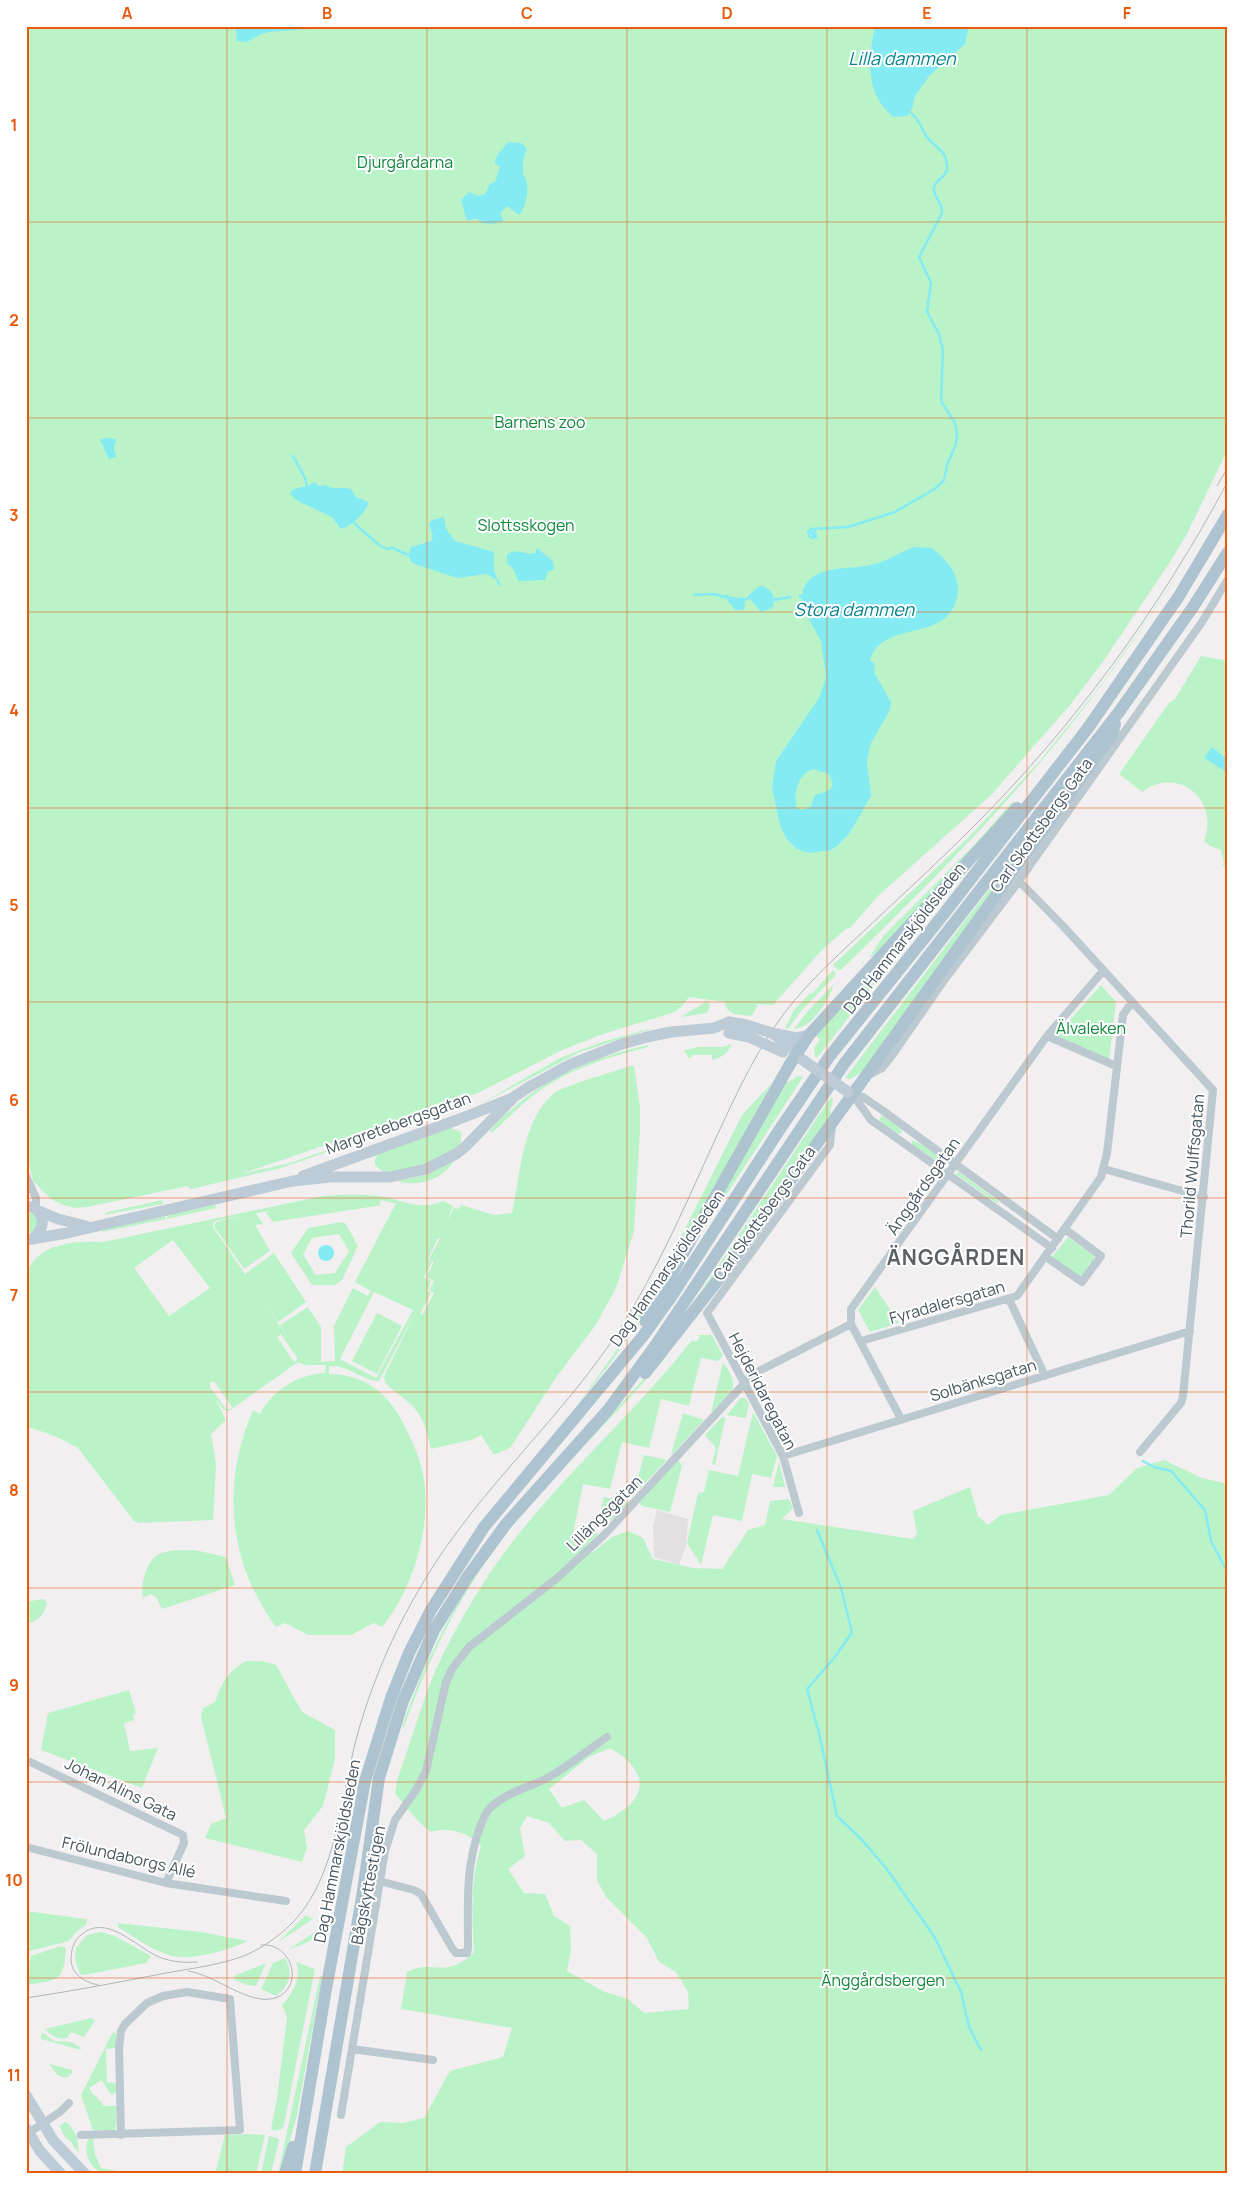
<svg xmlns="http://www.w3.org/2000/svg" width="1254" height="2200" font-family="Manrope,sans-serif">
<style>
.education{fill:#e3e0e2}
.green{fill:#bbf3c9;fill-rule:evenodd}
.water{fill:#84ebf3;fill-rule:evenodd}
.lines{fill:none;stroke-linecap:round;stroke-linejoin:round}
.stream{stroke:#84ebf3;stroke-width:2.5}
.minor{stroke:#bcc9d0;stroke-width:8}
.secondary{stroke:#bccbd5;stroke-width:11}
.primary{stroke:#adc4d0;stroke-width:12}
.tram{stroke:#b1b6ba;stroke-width:1}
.secondary-bridge{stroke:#bccbd5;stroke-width:11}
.grid{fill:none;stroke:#e8590c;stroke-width:1;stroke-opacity:0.55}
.labels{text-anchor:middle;stroke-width:4;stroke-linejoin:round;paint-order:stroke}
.park-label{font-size:16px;fill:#0f873b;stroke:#fff}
.street-label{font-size:16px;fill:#46565f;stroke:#fff}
.water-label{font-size:18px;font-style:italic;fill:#05838e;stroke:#fff}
.district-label{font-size:21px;font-weight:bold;letter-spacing:1px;fill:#5b6165;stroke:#fff}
.neatline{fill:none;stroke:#e8590c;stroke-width:2}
.grid-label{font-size:16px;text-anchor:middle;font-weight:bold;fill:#e8590c}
</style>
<rect width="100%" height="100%" fill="#f2eff0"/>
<!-- education -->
<path class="education" d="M657 1510 688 1519 686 1545 679 1565 654 1557 653 1526Z"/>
<!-- green -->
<path class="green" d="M26 26H1228V449L1186 536 1168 565 1102 663 1070 705 990 796 877 897 850 928 846 929 821 951 773 1005 758 1004 752 1016C741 1015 726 1016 725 1002L689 997 682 1006 675 1012 603 1034 562 1050 478 1093 241 1174 290 1163 336 1147H341L281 1168 191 1189 188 1186 87 1207 76 1208 63 1205 51 1199 33 1181 26 1151Z
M1183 566C1145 625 1106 682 1062 736 995 819 918 895 841 970H838L833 965 966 840 1038 763 1098 689 1138 633Z
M1201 656 1228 661V871L1222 865 1224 864 1221 850 1210 846 1204 841C1220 800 1178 765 1142 792L1119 774 1169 703 1175 699Z
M1013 801 1014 803 882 949 869 958 884 935 976 843Z
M1049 811 864 1071 850 1079 845 1078Z
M901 944 904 946 817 1058 815 1057 814 1048 820 1039 816 1036Z
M833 970 836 973 834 977 801 1011 788 1029 785 1028 794 1010 810 993 812 994Z
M834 984C829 1000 813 1027 794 1029L807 1012Z
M1101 985 1116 1002 1109 1060 1055 1037Z
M707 1001 710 1006 707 1013 681 1017Z
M648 1029H651L580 1052 477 1106 560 1058 599 1043Z
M731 1044C730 1051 721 1059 712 1060V1055H692L691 1058H689L684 1050 698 1047H723Z
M648 1045V1047C612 1056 576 1067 545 1087 525 1100 509 1117 492 1133L490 1132C494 1124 503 1116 511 1110 549 1075 598 1056 648 1045Z
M634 1065 640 1108V1131L634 1231 616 1288 595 1326 557 1376 510 1448 494 1455 481 1435 471 1440 431 1449C427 1431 423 1414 408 1402 401 1395 393 1391 386 1384L384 1378 386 1372 416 1311 379 1381C362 1381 350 1365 329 1366V1374C364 1374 388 1393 403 1423 413 1442 421 1460 424 1480 431 1529 413 1589 382 1627L374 1623 351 1635H308L285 1623 276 1627C228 1562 221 1484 253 1410L260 1414C272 1390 299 1374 325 1373L326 1365H305L298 1362 229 1411 224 1410 216 1400 226 1420 211 1434 216 1464 213 1520 139 1523 134 1521 78 1448 57 1437 26 1426V1273C40 1242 74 1241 103 1242L323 1196C342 1195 360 1194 378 1196 404 1199 417 1212 443 1201L453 1206 447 1221 454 1208 458 1209 461 1205 494 1215 512 1213C521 1173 521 1122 554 1093 562 1086 620 1070 634 1065ZM381 1200 398 1204 395 1205 355 1282 371 1291 368 1296 353 1288 334 1326 335 1361 315 1362 321 1361V1327L308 1307 280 1325 288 1338 263 1301 278 1322 306 1302 274 1253 245 1274 213 1227V1223L215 1221 241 1216 216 1222 214 1226 244 1269 270 1251 255 1225 263 1224 256 1213 269 1211 266 1213 273 1222 376 1206H379ZM438 1238 440 1239 429 1259 434 1262 426 1277 434 1281 429 1290 434 1293 422 1315 420 1314 431 1293 427 1291 431 1281 424 1277 432 1262 428 1259ZM173 1240 210 1288 169 1316 134 1268ZM374 1292 413 1310 376 1378 340 1359ZM281 1334 298 1359 294 1362 277 1337ZM214 1381 232 1407 230 1409H226L210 1387V1383Z
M797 1076 803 1077 702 1232 786 1081 789 1082Z
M772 1083 645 1312 612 1361 578 1404 626 1337 663 1273 742 1115Z
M831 1097 833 1099 830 1112 832 1114 708 1288 696 1299Z
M458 1104 462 1105 432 1117 352 1144 353 1141Z
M882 1115 901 1129 902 1133 897 1134 878 1121Z
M451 1128 461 1132V1143C445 1162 407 1170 383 1172L375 1165V1159L378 1154Z
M912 1140 927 1147 947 1162 946 1167 912 1145Z
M451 1162 453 1163C439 1181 420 1186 399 1182V1180L426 1175Z
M959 1172 998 1201V1204L957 1175 956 1173Z
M162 1200 163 1204 104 1215 108 1212Z
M215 1205 216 1208 167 1219V1215Z
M26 1212 33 1214 38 1219 35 1231 27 1234Z
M165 1216 166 1219 102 1232 103 1230Z
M341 1222 345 1223 358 1246 342 1280 335 1285H312L291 1253 308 1228ZM339 1234 349 1251 335 1273 316 1275 303 1254 312 1238Z
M1068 1237 1094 1256C1094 1264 1087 1274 1080 1277L1052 1257Z
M875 1287 899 1323 870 1332 858 1310Z
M377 1313 402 1326 377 1374 352 1361Z
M697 1335H712L723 1356 718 1361 701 1358 689 1406 661 1399 649 1448 622 1442 610 1489 583 1484 573 1534 588 1538 590 1531 597 1532 598 1535 585 1546 593 1552 612 1537 628 1531 643 1538 653 1559 693 1568 722 1569 748 1530 765 1525 770 1501 789 1499 793 1508 782 1519 913 1539 917 1534 913 1511 970 1487 978 1516 988 1525 1001 1515 1109 1495 1137 1468 1164 1460 1202 1478 1228 1484V2174H342L346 2147 380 2122 403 2123 424 2118 450 2071 503 2057 512 2028 401 2009 407 1972C431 1958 446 1981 474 1952 472 1915 470 1881 481 1846 467 1832 450 1827 431 1832 416 1821 407 1807 395 1794L397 1780C409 1748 418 1715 430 1684 442 1653 460 1621 477 1593 535 1498 624 1427 692 1340L696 1342 700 1337ZM610 1748C653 1773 648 1802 604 1821L584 1800 562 1808 549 1789 589 1757ZM527 1816 549 1823 565 1841 581 1840 597 1854V1880L606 1897 647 1938 659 1962 676 1972 688 1992 689 2009 644 2013 628 1999 605 1992 567 1971 571 1950 570 1926 554 1916 545 1894 524 1893 508 1869 525 1856 520 1828Z
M665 1355 667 1356C616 1416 557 1469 509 1530 462 1590 429 1657 404 1727H402C426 1655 463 1586 510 1527 558 1467 615 1413 665 1355Z
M723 1362C743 1390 731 1392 711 1413Z
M741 1398H745L749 1403 746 1418 727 1415Z
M753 1412 777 1456 771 1478 752 1474 742 1521 713 1515 701 1565 687 1543 698 1493 704 1492 709 1470 738 1476Z
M683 1413 704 1420 671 1456V1455Z
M722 1417H725V1420L715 1465 712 1464 716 1448 705 1435Z
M644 1455 667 1460 633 1496Z
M678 1459 682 1466 670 1512 642 1506 639 1503Z
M779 1461 785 1487H773Z
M604 1497 629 1502 612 1520 599 1516Z
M195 1550 226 1557 235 1585 162 1609 157 1598 151 1594 143 1598C141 1587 143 1581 146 1571 154 1547 173 1551 195 1550Z
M44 1599 47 1602C44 1616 39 1620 26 1624V1605L30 1601Z
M246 1661H261L276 1665 302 1712 335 1730V1759L323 1806 304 1830 307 1848 302 1862 205 1838 211 1824 226 1818 201 1717 203 1708 215 1702C223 1681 227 1672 246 1661Z
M129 1690 136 1713 133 1715 134 1720 124 1723 130 1751 158 1748 142 1788 41 1750 48 1713Z
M26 1911 86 1919 87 1924 76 1932 69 1941 26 1952Z
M306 1915 313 1919 277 1943Z
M117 1923 201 1932 248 1941C228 1950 191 1962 169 1955 152 1950 135 1937 119 1928Z
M319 1929 321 1933 308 1942 288 1950Z
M101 1932 115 1936 151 1956 146 1963 84 1975 80 1974 75 1959 76 1948 87 1935Z
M61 1946 66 1948C64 1983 57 1980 26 1985V1974L31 1956Z
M285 1958C294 1973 289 1987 276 1996L261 1989 273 1963Z
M296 1962 315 1969 284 2125 282 2129 274 2131 271 2129 277 2098 287 2017 282 2005C293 1993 302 1978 296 1962Z
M266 1963 256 1986 247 1985 235 1980 234 1976Z
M320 1976H322L297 2115 282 2170 281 2174H278Z
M91 2018 95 2021 84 2037 71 2032 67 2038C57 2040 52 2036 45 2029Z
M42 2032 54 2041 71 2042 80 2047 81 2050 41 2039Z
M113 2032 116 2033V2048L106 2049 107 2082 116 2083V2093L111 2095 102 2080 89 2088 93 2095H95L104 2106H117L116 2127 114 2130H93L81 2095Z
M50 2064 72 2070V2073L68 2077C59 2079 54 2072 50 2064Z
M65 2122 69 2124 77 2136 79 2153 70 2141 64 2136 60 2126Z
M249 2134 265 2135 256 2174H215L225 2135Z
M269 2136 277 2138 279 2140 271 2174H261Z
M89 2138H93L95 2154 101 2168 134 2174C117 2174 95 2178 88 2158 86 2150 85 2145 89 2138Z"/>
<!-- water -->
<path class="water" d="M239 26H314L308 29 270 32 261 34 247 42 237 41 236 30Z
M875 26H969L965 44 930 75 915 96 912 109 907 116 894 117C865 96 868 58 875 26Z
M508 142 521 143 527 149 523 160V174C531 184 527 206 519 215L507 206 500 213 504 221 493 224 482 223 476 218 467 221 461 200 469 192 478 196 485 194 490 184 495 182 500 167 494 162 498 154Z
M105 438 116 439 114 448 116 457 109 459 100 440Z
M314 482 320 486 325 485C333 491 342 486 351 489L356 497 368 502V505C361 517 354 524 341 529L332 517 298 501 291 495V491C298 486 307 488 314 482Z
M444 517 446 529 455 541 494 552V570L498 581 487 574 457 578 412 563 408 555 411 547 431 541 433 536 429 525 432 520Z
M914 547 932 548C945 559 958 571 958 589 955 647 882 616 870 661L874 662 875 674 891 702 890 710 870 745 867 762 871 796 849 834 837 846 831 850 809 853 797 849 786 838 780 825 772 788 776 761 819 698 826 678 821 641 803 609 802 599 799 597V594L802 595C808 562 851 571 875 564 889 560 900 552 914 547ZM813 769 829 774 833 784 830 790 815 795 811 806C806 809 802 812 796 807 795 792 796 776 813 769Z
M537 548 553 561 554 570 548 571 545 580 518 581 514 570 507 563V555C516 546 525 556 535 553Z
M762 586C773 590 776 597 772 608L761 612 748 596 758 587Z
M725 594 731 597 744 598 745 606 743 610H735L725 597Z
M1212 747 1228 760V773L1204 758Z
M318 1253a8 8 0 1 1 16 0a8 8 0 1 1-16 0Z"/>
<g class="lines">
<!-- stream -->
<path class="stream" d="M293 456 305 478 307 486
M354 523 379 545 387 549 393 548 408 555
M813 534 814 536 811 533 815 531 816 537 812 538 809 536 808 532 811 529 848 527 895 512 936 488 944 480 947 465 956 444 957 432 955 423 941 401 943 350 938 332 927 312 931 283 919 257 942 213C943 203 933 197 934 188 935 179 946 178 947 169 948 149 934 148 927 137 920 127 921 121 910 112
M498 581 499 584
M694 595 714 594 725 597
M744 600 749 598
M774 600 790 597
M1143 1461 1154 1467 1171 1471 1205 1510 1211 1541 1228 1573
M817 1530 841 1588 852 1632 835 1657 807 1689 819 1733 837 1816 862 1840 886 1868 934 1936 961 1992 969 2027 981 2050"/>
<!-- minor -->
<path class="minor" d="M1019 881 1063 926 1213 1090 1183 1396 1181 1403 1140 1452
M1047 1036 1116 1066
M867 1076 882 1068 891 1057 945 979 1019 881 1202 622 1228 579
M853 1095 871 1120 1052 1248
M853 1095 863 1097 882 1110 1058 1239
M1104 1169 1204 1197
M26 1176 36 1198V1208
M1046 1257 1082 1282 1101 1256 1065 1229
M1009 1299 1045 1376
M861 1341 1017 1296 1101 1177 1107 1153 1123 1015 1132 1002
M901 1419 851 1324V1309L1047 1036 1103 971
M783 1456 1190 1331
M799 1513 783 1456 707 1313 830 1145 832 1125
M26 1760 183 1835 184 1843 166 1883
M26 1847 166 1883 286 1901
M379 1881 414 1890 421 1894 452 1948 456 1953H467L468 1947C468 1905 465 1868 480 1827 483 1820 485 1812 491 1807 509 1790 534 1787 554 1774 573 1763 589 1749 607 1737
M352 2049 433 2060
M341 2115 385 1851 395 1820 416 1790 426 1771 446 1682 452 1669 469 1647 556 1579 603 1536 753 1374 851 1324
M27 2134 60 2112 69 2103
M81 2135 240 2130 230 1999 187 1992 163 1996 147 2003 125 2024 121 2031 119 2048 121 2135"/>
<!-- secondary -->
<path class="secondary" d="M772 1033 793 1048 796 1055 801 1059
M777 1034 796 1038 809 1035
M303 1176 457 1120 513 1098
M26 1206C44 1208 47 1225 35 1237
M39 1211 58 1219 86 1226
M26 1240 67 1233 293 1181 330 1177H390L426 1169 456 1154 465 1147 514 1097 529 1087 571 1064 622 1044 647 1037 671 1032 714 1028 729 1022
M26 2095 53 2140 85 2174
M26 2128 40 2151 61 2174"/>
<!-- primary -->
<path class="primary" d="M645 1321 790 1064 809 1035 1017 808
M645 1373 726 1270 1113 733 1115 724
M285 2174 293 2147
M295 2174 326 1989 365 1781 391 1698 409 1653 431 1610 484 1527 643 1336 671 1297 778 1132 829 1057 943 915 1088 728 1179 596 1228 514
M315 2174 363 1891 379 1778 403 1701 434 1630 468 1576 506 1524 608 1410 655 1346 844 1064 1119 712 1193 607 1228 552"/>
<!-- tram -->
<path class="tram" d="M1217 486 1228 467
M188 1971C216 1975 249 2006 275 1998 305 1988 293 1942 261 1945
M99 1985C85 1983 71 1974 71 1959 71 1950 74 1940 81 1935 106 1912 137 1948 159 1957 172 1962 184 1963 197 1962
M26 1998C73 1991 120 1982 166 1973 193 1968 221 1965 246 1955 264 1947 281 1935 295 1920 339 1872 341 1790 359 1729 374 1677 396 1627 424 1581 480 1487 565 1416 623 1324 659 1266 686 1204 714 1142 737 1093 759 1043 794 1001 816 975 841 952 866 929 900 897 935 865 969 831 1072 729 1160 609 1228 481"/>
<!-- secondary-bridge -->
<path class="secondary-bridge" d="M729 1022 747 1025 772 1033
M729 1033 749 1037 783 1052
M803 1060 848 1092"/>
</g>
<!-- grid -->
<path class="grid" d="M227 26V2174M427 26V2174M627 26V2174M827 26V2174M1027 26V2174M26 222H1228M26 418H1228M26 612H1228M26 808H1228M26 1002H1228M26 1198H1228M26 1392H1228M26 1588H1228M26 1782H1228M26 1978H1228"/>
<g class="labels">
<!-- park labels -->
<g class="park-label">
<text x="405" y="168">Djurgårdarna</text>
<text x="540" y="428">Barnens zoo</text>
<text x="526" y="531">Slottsskogen</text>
<text x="1091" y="1034">Älvaleken</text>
<text x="883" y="1986">Änggårdsbergen</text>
</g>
<!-- street labels -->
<g class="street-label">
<text transform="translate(1041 825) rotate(-54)" y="6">Carl Skottsbergs Gata</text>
<text transform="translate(904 938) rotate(-52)" y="6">Dag Hammarskjöldsleden</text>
<text transform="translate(398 1123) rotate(-20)" y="6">Margretebergsgatan</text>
<text transform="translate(1192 1166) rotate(-85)" y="6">Thorild Wulffsgatan</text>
<text transform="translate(923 1186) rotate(-55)" y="6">Änggårdsgatan</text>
<text transform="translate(764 1213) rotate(-54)" y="6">Carl Skottsbergs Gata</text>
<text transform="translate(667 1268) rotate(-55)" y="6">Dag Hammarskjöldsleden</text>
<text transform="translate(947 1302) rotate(-16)" y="6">Fyradalersgatan</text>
<text transform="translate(983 1380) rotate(-17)" y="6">Solbänksgatan</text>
<text transform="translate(763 1391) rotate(63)" y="6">Hejderidaregatan</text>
<text transform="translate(604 1513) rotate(-45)" y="6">Lillängsgatan</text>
<text transform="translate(121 1789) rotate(26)" y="6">Johan Alins Gata</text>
<text transform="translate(337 1851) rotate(-79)" y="6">Dag Hammarskjöldsleden</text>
<text transform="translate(129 1857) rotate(13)" y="6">Frölundaborgs Allé</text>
<text transform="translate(368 1885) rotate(-79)" y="6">Bågskyttestigen</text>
</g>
<!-- water labels -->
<g class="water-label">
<text x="902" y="65">Lilla dammen</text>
<text x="854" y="616">Stora dammen</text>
</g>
<!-- district labels -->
<g class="district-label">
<text x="956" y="1265">ÄNGGÅRDEN</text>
</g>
</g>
<!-- border -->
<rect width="1254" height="2200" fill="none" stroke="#ffffff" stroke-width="55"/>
<rect x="28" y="28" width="1198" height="2144" class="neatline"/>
<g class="grid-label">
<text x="127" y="19">A</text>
<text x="327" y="19">B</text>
<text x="527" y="19">C</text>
<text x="727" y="19">D</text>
<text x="927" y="19">E</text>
<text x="1127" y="19">F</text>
<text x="14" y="131">1</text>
<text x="14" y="326">2</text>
<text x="14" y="521">3</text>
<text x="14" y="716">4</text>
<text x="14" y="911">5</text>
<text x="14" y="1106">6</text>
<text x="14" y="1301">7</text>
<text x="14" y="1496">8</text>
<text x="14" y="1691">9</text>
<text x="14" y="1886">10</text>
<text x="14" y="2081">11</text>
</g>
</svg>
